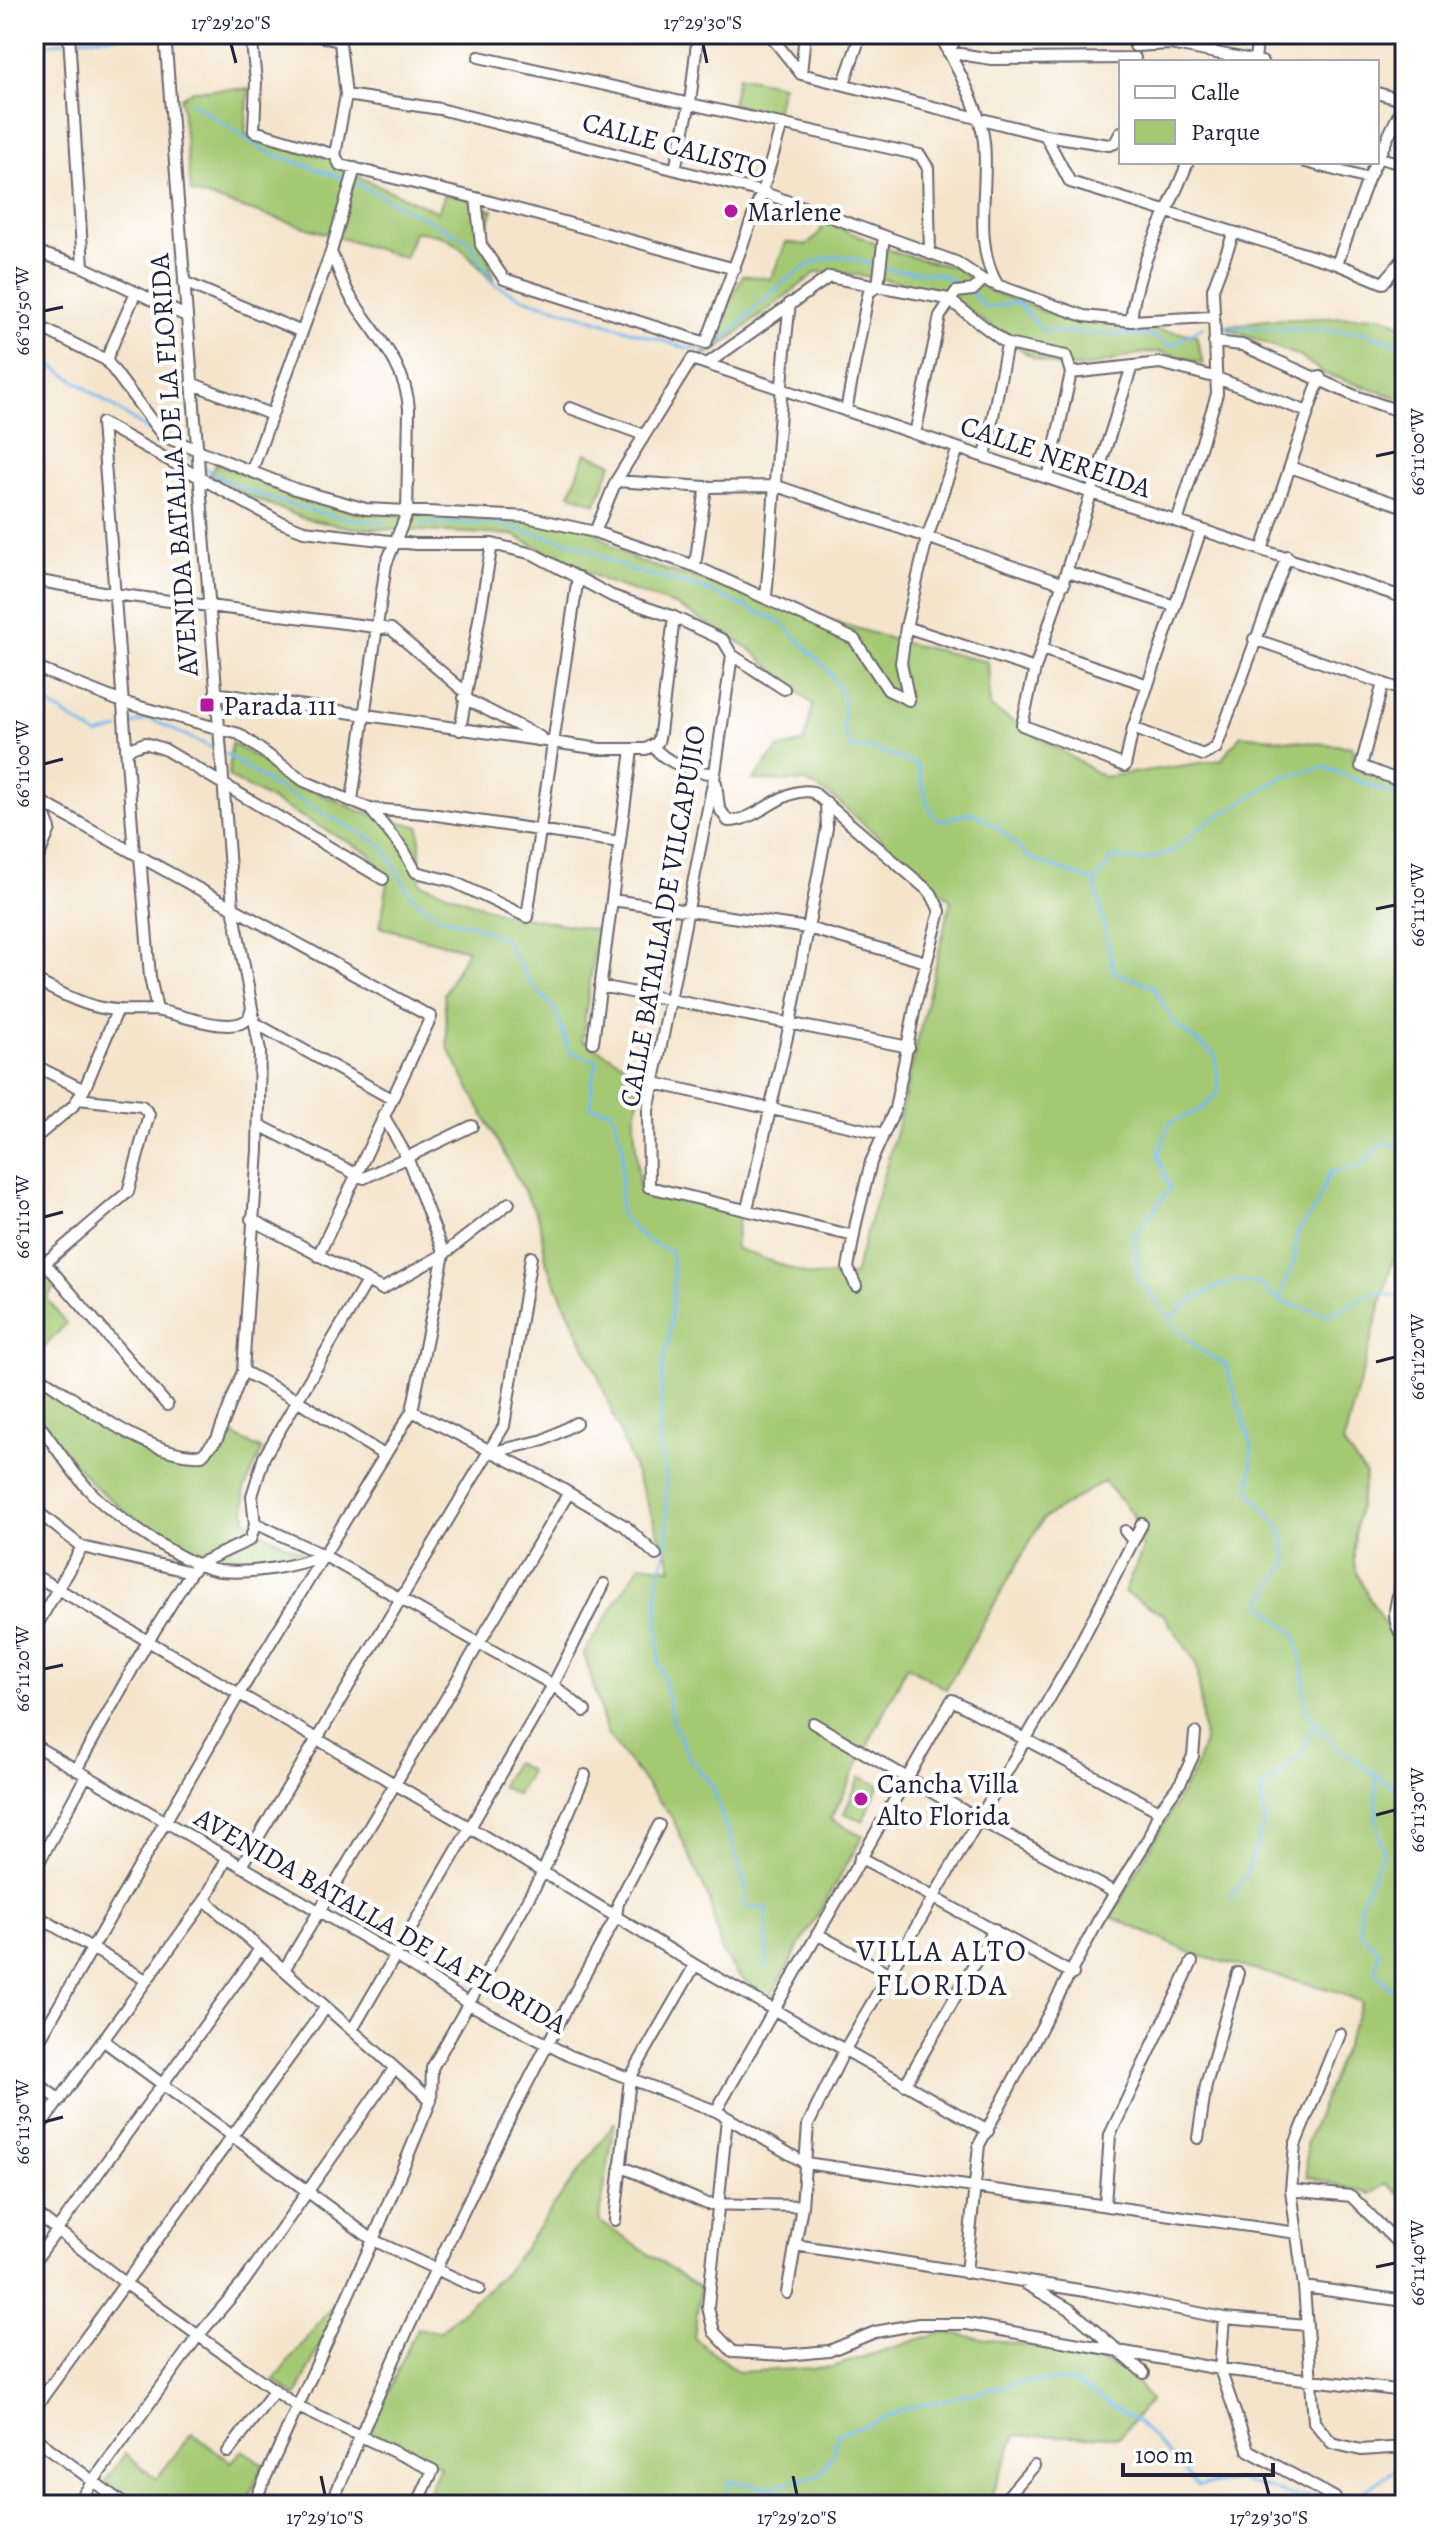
<svg xmlns="http://www.w3.org/2000/svg" width="1439" height="2539" font-family="Alegreya,serif">
<style>
.green{fill:#a4c973;stroke:#637657;stroke-width:2}
.lines{fill:none;stroke-linecap:round;stroke-linejoin:round}
.stream{stroke:#79bbee;stroke-width:3}
.minor-casing{stroke:#6c666d;stroke-width:14}
.minor{stroke:#fff;stroke-width:10}
.ticks{fill:none;stroke:#22223b;stroke-width:3}
.poi-dot{fill:#b5179e;stroke:#fff;stroke-width:3}
.labels{text-anchor:middle;stroke-width:8;stroke-linejoin:round;paint-order:stroke}
.street-label{font-size:28px;fill:#22223b;stroke:#fff}
.poi-label{font-size:28px;fill:#22223b;stroke:#fff;text-anchor:start}
.neighbourhood-label{font-size:30px;letter-spacing:2px;fill:#22223b;stroke:#fff}
.neatline{fill:none;stroke:#22223b;stroke-width:3}
.ticks-label{font-size:20px;text-anchor:middle;fill:#22223b}
</style>
<rect width="100%" height="100%" fill="#fff"/>
<filter id="ink" filterUnits="userSpaceOnUse"><feTurbulence type="fractalNoise" baseFrequency=".0125" numOctaves="2"/><feDisplacementMap in="SourceGraphic" scale="16" xChannelSelector="R" yChannelSelector="G"/><feConvolveMatrix kernelMatrix="1 2 1 2 8 2 1 2 1" color-interpolation-filters="sRGB"/></filter>
<filter id="wash" filterUnits="userSpaceOnUse"><feTurbulence type="fractalNoise" baseFrequency=".006" numOctaves="4" result="noise"/><feDisplacementMap in="SourceGraphic" scale="32" xChannelSelector="R" yChannelSelector="G"/><feGaussianBlur stdDeviation="1.8" result="paint"/><feColorMatrix in="noise" values="0 0 0 0 0 0 0 0 0 0 0 0 0 0 0 0 0 1.4 0 .05"/><feComposite in="paint" operator="in"/></filter>
<g filter="url(#wash)">
<rect width="100%" height="100%" fill="#f4e4cb"/>
<!-- green -->
<path class="green" d="M738 76 782 85 776 113 732 104Z
M249 89 245 133 261 142 329 158 336 167 438 212 445 194C463 193 475 206 493 210L484 237 494 284C469 256 454 231 414 232L405 258 191 192 181 98 192 90Z
M825 221 896 253 956 268 988 290 1053 315 1196 335 1203 364C1190 361 1174 353 1161 352 1127 351 1095 373 1058 366 1022 360 993 324 960 305 918 281 864 274 817 272L714 351 703 355 743 275 771 279 786 242 807 245 819 234Z
M1382 316 1405 326V400L1325 374 1299 356 1223 327 1265 320Z
M586 453 612 463 596 504 570 494Z
M216 463C260 480 307 504 354 511 427 521 500 501 572 520 595 526 612 550 634 559 665 573 700 576 732 590L901 642 988 662 990 707 1104 777 1221 760 1241 735 1353 747 1355 768 1405 786V1227L1402 1226 1343 1444 1366 1475C1360 1504 1353 1532 1354 1561 1356 1581 1392 1637 1405 1653V2200L1387 2184 1370 2194 1307 2176 1306 2145 1362 2002 1332 1990 1196 1955 1111 1917 1195 1769 1204 1741 1197 1664 1164 1615 1124 1592 1143 1549 1132 1513 1104 1481 1043 1519 946 1689 907 1666 831 1819 863 1836 769 1999 736 1973 721 1949 709 1899 673 1819 607 1734 584 1653 640 1564 672 1568 597 1373 547 1265 539 1219 448 1048 444 994 467 950 380 927 388 882 370 854 229 777 231 743 308 788 357 810 420 827V883L501 913 597 930 582 1040 642 1074 634 1124 640 1194 740 1210 735 1248 811 1276 854 1275 895 1136 951 900 835 799 807 782 753 780 778 749 804 742 813 705 749 648 677 606 605 581 513 535 353 528 305 519 207 479Z
M34 1257 57 1285 47 1298 66 1324 34 1357Z
M34 1380C65 1401 158 1469 191 1468 213 1468 221 1449 230 1433L262 1450 244 1490 246 1519 265 1534 307 1555 233 1564 192 1551 131 1516 92 1484 34 1415Z
M514 1762 530 1771 517 1795 501 1786Z
M860 1777 879 1785 863 1821 844 1813Z
M615 2122 599 2221 700 2288 694 2338 738 2372 832 2367 942 2332 1080 2354 1131 2373 1150 2401 1119 2437 1016 2435 987 2505H423L440 2466 369 2433 417 2328 439 2332 505 2273Z
M345 2289 296 2397 274 2380Z
M192 2433 231 2462 243 2450 264 2465 245 2505H137L105 2482 125 2454 156 2479Z"/>
<g class="lines">
<!-- stream -->
<path class="stream" d="M76 39 152 34
M34 46 63 42
M190 101 267 152 346 179
M357 184 468 240 494 284 520 297 686 348 713 350C743 323 801 250 844 257 855 258 865 263 875 266
M886 269 939 274 966 288
M972 293 986 308 1017 302 1043 331 1155 336 1170 346 1204 326
M1222 327 1363 332 1405 347
M34 353 189 458
M206 469C248 497 336 521 385 522
M420 524 493 523 577 544 630 570 704 589 781 622 828 670 844 699 843 729 852 749H874L917 765 930 811 941 821 971 812 999 828 1029 858 1095 882 1114 972 1153 986 1175 1024 1215 1055 1219 1091 1202 1109 1170 1123 1158 1155 1170 1189 1134 1236 1138 1277 1169 1319 1198 1349 1226 1365 1252 1447 1250 1492 1281 1529 1288 1561 1261 1604 1295 1634 1303 1666 1306 1712 1339 1749 1405 1796
M34 695 97 735 119 729
M129 725 150 719 219 751
M226 754 272 785 382 845 411 895 438 916 472 925 504 939 529 980 555 1010 570 1052 598 1061 592 1080 591 1107 612 1110 623 1146 620 1213 643 1238 671 1252 674 1283 669 1339 663 1364 659 1448 665 1473 668 1539 657 1587 659 1661 674 1725 690 1759 713 1787 745 1884 746 1907 766 1908 767 1966
M1095 882 1113 857 1143 861 1173 851 1199 828 1283 777 1324 767 1405 799
M1279 1299 1294 1261 1297 1233 1317 1205 1329 1173 1358 1167 1383 1143 1405 1147
M1170 1318C1191 1299 1229 1272 1260 1285 1268 1288 1272 1298 1280 1301 1296 1307 1312 1308 1328 1315L1375 1292 1405 1298
M1376 1773V1820L1383 1852 1360 1904V1932L1379 1950 1376 1972 1390 1988 1405 1997
M1230 1899 1245 1877 1265 1822 1261 1790 1301 1754 1315 1725
M1340 2498H1355L1405 2463
M724 2505 729 2481 769 2487 821 2475 833 2453 838 2433 866 2426 905 2409 1022 2382 1072 2381 1139 2423 1198 2486 1238 2480 1298 2497 1328 2498"/>
</g>
</g>
<g filter="url(#ink)">
<g class="lines">
<!-- minor casing -->
<g class="minor-casing">
<path id="minor" d="M69 34 83 267
M251 34 256 81 254 131 335 155 340 165 476 198 735 269
M310 34 339 41
M769 34 801 74
M805 34 801 74 1045 135 1109 145 1115 143 1121 132
M940 34C955 67 980 105 984 142 989 190 972 242 998 286
M959 34 948 52 991 59 1135 58
M1135 46 1170 44 1262 62
M479 57 920 155 928 168 930 254
M1255 60 1258 34
M844 83 861 34
M1377 93 1405 101
M346 95 440 109 762 192 956 262 983 280 1084 316 1131 321 1212 317
M1045 135 1070 182 1337 264 1383 283 1405 257
M335 155 346 95 339 34
M1380 158 1405 165
M1306 162 1368 179
M675 169 690 103 698 34
M476 198 481 245 504 279 706 343 762 192 782 124
M331 252C338 267 343 285 352 299 375 335 406 364 409 409L407 513 386 564 352 800
M40 253 83 267 186 316
M1337 264 1368 179 1405 101
M184 282 302 332
M878 286 884 236
M1131 321C1137 262 1167 216 1188 162
M34 324 106 360 163 436 295 489 366 509 527 517 595 532 695 566 854 639 888 690 909 700
M1214 342 1242 345 1355 396 1405 413
M106 360 136 292
M707 364 829 277 948 299 1007 344 1066 356 1071 373
M1131 369 1035 669 1022 725 1125 766 1133 728 1201 530
M1071 373 1160 363 1214 377 1308 412
M191 383 272 415
M570 408 644 435
M846 411 867 300 869 292 878 286
M102 423 278 521 304 531 415 544H492L533 554 612 596 674 617 723 640 732 655 784 689
M102 423 134 853
M915 434 940 316 956 292 973 290 983 280
M985 457 1007 344
M1290 467 1405 507
M252 470 331 252 355 168
M1048 478 1071 373
M616 481 706 487 777 486 1064 584
M1177 522 1217 394 1213 289 1233 235
M595 532 616 481 692 359 1405 598
M1262 550 1320 377
M695 566 706 487
M1068 572 1175 606
M34 580 114 594 391 629 465 692
M766 596C776 499 778 401 790 303
M906 627 1035 669
M1254 639 1405 691
M1042 649 1148 685
M732 655 715 773 648 1111 649 1187 854 1236
M34 667 122 702 239 734 304 781 370 809 423 813 620 842
M1383 683 1361 766 1405 783
M215 693 600 749H646L658 742 660 733 674 617
M464 698 540 737
M909 700 901 663 906 627 927 538 958 448
M1133 728 1203 755 1216 748 1287 556
M460 730 492 544
M653 746C664 762 696 774 715 773
M126 750 145 743 164 749 383 879
M716 783 719 808 728 821C758 822 782 786 813 792L931 893 940 911 916 1002 895 1109 871 1162 856 1223 848 1268 856 1286
M34 798 431 1017 318 1256
M370 809 403 849 416 872 452 881 527 917 578 577
M140 856 150 977 157 1010
M34 867 50 829 40 804
M612 900 808 928 926 962
M34 980C54 990 76 1002 97 1007 116 1012 134 1010 153 1010 175 1011 231 1037 249 1018L252 1008
M600 986 909 1047
M257 1024 390 1098
M593 1042 632 750
M34 1065 84 1090
M654 1083 884 1134
M259 1125 364 1178 472 1126
M34 1139 73 1106 84 1090 117 1011
M747 1209 790 1024 827 828 826 802
M251 1219 382 1289 444 1254 509 1203
M34 1250 167 1405
M45 1263 128 1192 149 1114 142 1106 78 1099
M243 1371 297 1400 384 1455
M34 1373C78 1400 150 1459 202 1455L217 1439 243 1371 258 1150 260 1051 233 907 165 34
M412 1411 540 1476 625 1526 656 1555
M34 1418C53 1442 69 1469 90 1491 113 1516 187 1567 220 1571 252 1574 292 1567 322 1556
M489 1453 544 1440 576 1423
M34 1509 82 1547 191 1572
M255 1523 323 1555 553 1685 585 1711
M1125 1531 1133 1541
M1405 1571C1399 1595 1386 1619 1405 1639
M34 1575 469 1827 695 1965 988 2131
M34 1630 82 1547
M813 1723 978 1819 1114 1892
M34 1745 394 1955 471 2005 570 2056 716 2111 805 2163 1297 2233
M76 1770 148 1641 191 1572 200 1563 250 1540 255 1525 252 1496 264 1457 366 1283
M860 1857 1073 1974
M241 1866 504 1426 531 1257
M34 1871 86 1776
M205 1900 431 2100
M34 1914 146 1980
M817 1934 890 1974
M284 1970 568 1494
M352 2030 553 1685 604 1584
M1340 2034 1295 2145 1291 2190 1304 2287 1314 2422 1332 2443 1361 2450 1405 2447
M104 2041 373 2240 479 2289
M34 2049 239 1694 412 1411 444 1254 407 1157 383 1115
M34 2081 60 2100
M905 2085 994 1929
M716 2111 952 1700 1159 1811
M727 2118 708 2307 714 2332 733 2352 784 2355 829 2351 875 2332 919 2324H967L1220 2369 1405 2391
M34 2135 205 1900 227 1858
M1198 2138 1206 2085 1238 1973
M620 2166 707 2204 802 2206
M1291 2190 1351 2196 1405 2250
M1105 2204 1110 2135 1192 1962
M34 2212 125 2283 298 2407 433 2470 417 2505
M615 2220 630 2078 695 1965
M795 2245 1098 2293 1224 2318 1307 2325
M34 2262 260 1949
M966 2273 979 2145 1098 1921 1149 1837 1159 1811 1181 1782 1193 1756 1195 1733
M1026 2284 1071 2310 1144 2373
M1304 2287 1405 2301
M787 2293 802 2206 808 2125 844 2051 1070 1663 1142 1524
M1224 2318 1220 2369 1248 2450 1335 2498 1328 2505
M34 2409 326 2007
M34 2437 125 2505
M228 2452 275 2390
M76 2505 198 2336 243 2283 394 2069
M253 2505 373 2240 431 2100 432 2068 542 1874 585 1775
M331 2505C415 2304 511 2107 616 1917L618 1903 659 1825
M1000 2505 1034 2466"/>
</g>
<!-- minor -->
<use href="#minor" class="minor"/>
</g>
</g>
<!-- ticks -->
<path class="ticks" d="M231 44 236 63M703 44 707 63M44 311 63 307M1376 456 1395 452M44 764 63 759M1376 909 1395 905M44 1217 63 1212M1376 1362 1395 1357M44 1669 63 1665M1376 1815 1395 1810M44 2122 63 2117M1376 2267 1395 2263M321 2476 325 2495M793 2476 797 2495M1264 2476 1269 2495"/>
<!-- markers -->
<g class="poi-dot">
<circle cx="731" cy="211" r="8"/>
<rect x="199" y="697" width="16" height="16" rx="4"/>
<circle cx="861" cy="1799" r="8"/>
</g>
<g class="labels">
<!-- street labels -->
<g class="street-label">
<text transform="translate(675 145) rotate(15)" y="10">CALLE CALISTO</text>
<text transform="translate(1056 456) rotate(19)" y="10">CALLE NEREIDA</text>
<text transform="translate(173 465) rotate(-94)" y="10">AVENIDA BATALLA DE LA FLORIDA</text>
<text transform="translate(662 916) rotate(-80)" y="10">CALLE BATALLA DE VILCAPUJIO</text>
<text transform="translate(381 1920) rotate(30)" y="10">AVENIDA BATALLA DE LA FLORIDA</text>
</g>
<!-- poi labels -->
<g class="poi-label">
<text x="747" y="221">Marlene</text>
<text x="223" y="715">Parada 111</text>
<text x="877" y="1793">Cancha Villa<tspan x="877" dy="32">Alto Florida</tspan></text>
</g>
<!-- neighbourhood labels -->
<g class="neighbourhood-label">
<text x="942" y="1961">VILLA ALTO<tspan x="942" dy="34">FLORIDA</tspan></text>
</g>
</g>
<!-- margin -->
<rect width="1439" height="2539" fill="none" stroke="#fff" stroke-width="88"/>
<!-- legend -->
<rect x="1119" y="60" width="260" height="104" fill="#ffffff" stroke="#a7a7b1" stroke-width="2"/>
<rect x="1135" y="86" width="40" height="12" fill="#ffffff" stroke="#a7a7b1" stroke-width="2"/>
<text x="1191" y="100" font-size="24" fill="#22223b">Calle</text>
<rect x="1135" y="120" width="40" height="24" fill="#a4c973" stroke="#a7a7b1" stroke-width="2"/>
<text x="1191" y="140" font-size="24" fill="#22223b">Parque</text>
<!-- scale -->
<path d="M1123 2463v12h150v-12" fill="none" stroke="#22223b" stroke-width="4"/>
<text x="1135" y="2463" font-size="24" fill="#22223b" stroke="#ffffff" stroke-width="6" paint-order="stroke">100 m</text>
<rect x="44" y="44" width="1351" height="2451" class="neatline"/>
<g class="ticks-label">
<text x="231" y="29">17°29'20"S</text>
<text x="703" y="29">17°29'30"S</text>
<text transform="translate(22 311) rotate(-90)" y="7">66°10'50"W</text>
<text transform="translate(1417 452) rotate(-90)" y="7">66°11'00"W</text>
<text transform="translate(22 764) rotate(-90)" y="7">66°11'00"W</text>
<text transform="translate(1417 905) rotate(-90)" y="7">66°11'10"W</text>
<text transform="translate(22 1217) rotate(-90)" y="7">66°11'10"W</text>
<text transform="translate(1417 1357) rotate(-90)" y="7">66°11'20"W</text>
<text transform="translate(22 1669) rotate(-90)" y="7">66°11'20"W</text>
<text transform="translate(1417 1810) rotate(-90)" y="7">66°11'30"W</text>
<text transform="translate(22 2122) rotate(-90)" y="7">66°11'30"W</text>
<text transform="translate(1417 2263) rotate(-90)" y="7">66°11'40"W</text>
<text x="325" y="2524">17°29'10"S</text>
<text x="797" y="2524">17°29'20"S</text>
<text x="1269" y="2524">17°29'30"S</text>
</g>
</svg>
